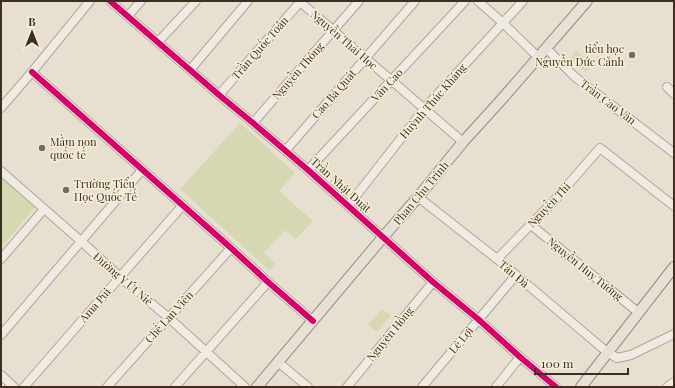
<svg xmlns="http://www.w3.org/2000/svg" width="675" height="388" font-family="'Playfair Display',serif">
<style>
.green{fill:#d6d7b3}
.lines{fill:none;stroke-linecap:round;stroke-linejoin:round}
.minor-casing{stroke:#ada599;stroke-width:10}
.major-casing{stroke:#928b80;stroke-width:12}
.minor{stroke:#efebe3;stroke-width:8}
.major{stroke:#e6e1d4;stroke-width:10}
.cycleway-casing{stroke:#f7eed8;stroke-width:8}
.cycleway{stroke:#d6006c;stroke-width:6}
.poi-dot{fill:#786c5e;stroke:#f7eed8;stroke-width:1.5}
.labels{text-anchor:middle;stroke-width:3;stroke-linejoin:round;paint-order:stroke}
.street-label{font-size:11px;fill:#3d2e20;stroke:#f7eed8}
.poi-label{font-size:11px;fill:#3d2e20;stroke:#f7eed8;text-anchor:start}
</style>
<rect width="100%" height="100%" fill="#e7e0d1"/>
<!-- green -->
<path class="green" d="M576 50 592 64 586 72 570 58Z
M240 123 295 173 279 191 313 221 296 239 285 230 264 253 276 264 270 271 180 189Z
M1 176 36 206 4 244 1 242Z
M382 309 391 315 377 332 368 325Z"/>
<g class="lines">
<!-- minor casing -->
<g class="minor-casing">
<path id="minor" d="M110 1 219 95 253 123 308 170 433 282 478 319 520 357 556 387
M299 1 463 142
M478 1 503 23 538 57
M128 16 141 1
M158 42 196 1
M546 48 575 77 674 153
M190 70 248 1
M32 72 231 248 268 282 313 321
M667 87 674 94
M219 95 301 1
M1 108 32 72 90 1
M253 123 359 1
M286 150 415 1
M308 170 465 1
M1 171 82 242 120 277 169 318 245 387
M418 197 497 259 607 352 617 358 631 355 674 334
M348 206 424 109 523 1
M531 225 639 313
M1 259 44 209
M497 259 553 202 600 148 674 206
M1 335 142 170
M278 362 308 387
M1 375 14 387
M24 387 120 277 183 205
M107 387 231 248
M175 387 268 282
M347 387 433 282
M422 387 516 275
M496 387 520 357
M667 387 674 382"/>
</g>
<!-- major casing -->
<g class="major-casing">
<path id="major" d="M257 387 384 236 418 197 463 142 502 99 587 1
M581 387 674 267"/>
</g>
<!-- minor -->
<use href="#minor" class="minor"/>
<!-- major -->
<use href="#major" class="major"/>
<!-- cycleway casing -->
<g class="cycleway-casing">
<path id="cycleway" d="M110 1 219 95 253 123 308 170 433 282 478 319 520 357 556 387
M32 72 231 248 268 282 313 321"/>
</g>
<!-- cycleway -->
<use href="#cycleway" class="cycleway"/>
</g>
<!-- markers -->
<g class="poi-dot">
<circle cx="632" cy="55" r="4"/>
<circle cx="42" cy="148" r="4"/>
<circle cx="66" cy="190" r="4"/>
</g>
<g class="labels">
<!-- street labels -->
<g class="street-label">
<text transform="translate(344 40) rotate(41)" y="4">Nguyễn Thái Học</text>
<text transform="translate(260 48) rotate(-49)" y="4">Trần Quốc Toản</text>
<text transform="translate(298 71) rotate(-49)" y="4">Nguyễn Thông</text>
<text transform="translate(387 85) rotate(-47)" y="4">Văn Cao</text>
<text transform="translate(334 94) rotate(-49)" y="4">Cao Bá Quát</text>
<text transform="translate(433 101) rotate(-49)" y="4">Huỳnh Thúc Kháng</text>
<text transform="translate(608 102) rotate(37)" y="4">Trần Cao Vân</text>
<text transform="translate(341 185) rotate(42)" y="4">Trần Nhật Duật</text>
<text transform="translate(421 193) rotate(-50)" y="4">Phan Chu Trinh</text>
<text transform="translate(549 205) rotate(-47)" y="4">Nguyễn Thi</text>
<text transform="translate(585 269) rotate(39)" y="4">Nguyễn Huy Tưởng</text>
<text transform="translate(514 274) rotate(40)" y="4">Tản Đà</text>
<text transform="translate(123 279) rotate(41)" y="4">Đường Y Út Niê</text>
<text transform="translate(95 305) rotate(-49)" y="4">Ama Pui</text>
<text transform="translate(169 317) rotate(-48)" y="4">Chế Lan Viên</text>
<text transform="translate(390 334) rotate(-51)" y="4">Nguyên Hồng</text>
<text transform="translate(461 340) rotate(-50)" y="4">Lê Lợi</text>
</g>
<!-- poi labels -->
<g class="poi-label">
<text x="624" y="53" text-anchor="end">tiểu học<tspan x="624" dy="13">Nguyễn Đức Cảnh</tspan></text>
<text x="50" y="146">Mầm non<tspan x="50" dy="13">quốc tế</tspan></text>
<text x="74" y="188">Trường Tiểu<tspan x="74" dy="13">Học Quốc Tế</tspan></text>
</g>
</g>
<!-- border -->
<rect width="675" height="388" fill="none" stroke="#3d2e20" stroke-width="4"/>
<!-- north arrow -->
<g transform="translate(32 32)" stroke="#f7eed8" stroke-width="3" paint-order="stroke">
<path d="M0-3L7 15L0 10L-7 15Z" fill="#3d2e20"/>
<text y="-6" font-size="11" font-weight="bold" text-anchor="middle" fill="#3d2e20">B</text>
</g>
<!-- scale -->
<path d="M535 368v6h93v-6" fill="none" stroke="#3d2e20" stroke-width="2"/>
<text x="541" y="368" font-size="12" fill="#3d2e20" stroke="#f7eed8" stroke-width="3" paint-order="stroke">100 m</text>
</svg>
